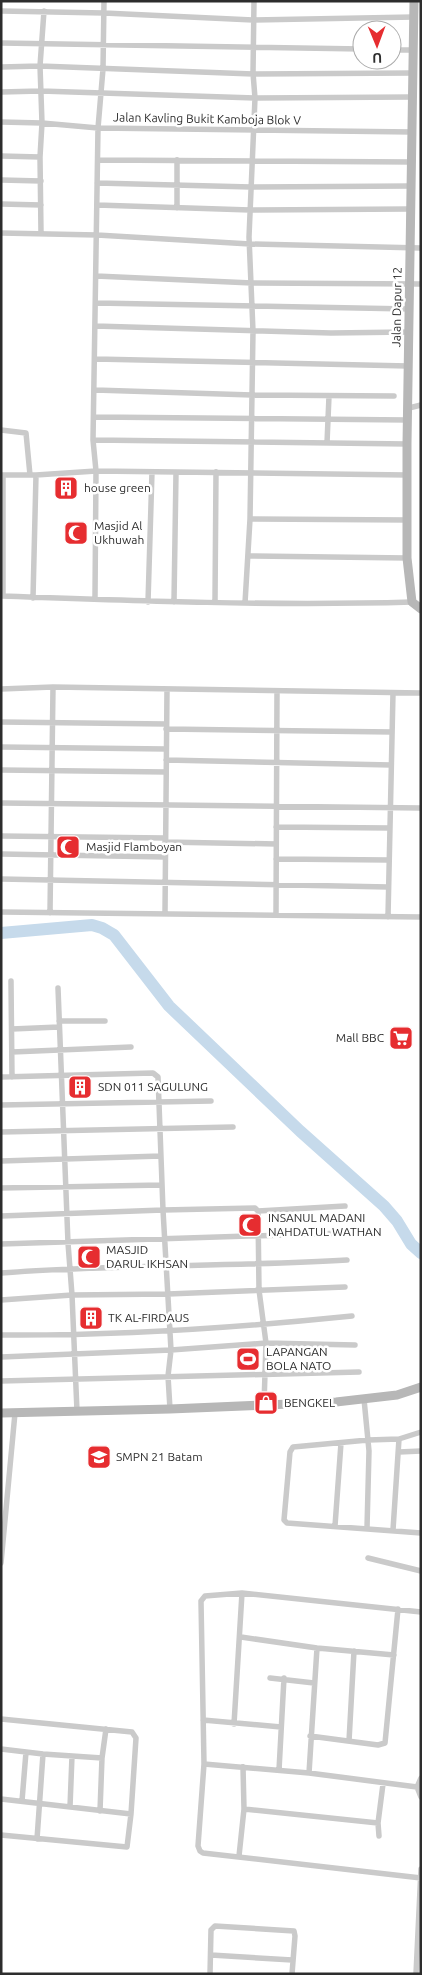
<svg xmlns="http://www.w3.org/2000/svg" width="422" height="1975" font-family="Ubuntu,sans-serif">
<style>
.green{fill:#e2ebda}
.lines{fill:none;stroke-linecap:round;stroke-linejoin:round}
.river{stroke:#c6daeb;stroke-width:12}
.street{stroke:#cacaca;stroke-width:5.5}
.secondary{stroke:#b7b7b7;stroke-width:9}
.labels{text-anchor:middle;stroke-width:5;stroke-linejoin:round;paint-order:stroke}
.street-label{font-size:12px;fill:#2d2d2d;stroke:#fff}
.poi-label{font-size:12px;fill:#2d2d2d;stroke:#fff;text-anchor:start}
</style>
<rect width="100%" height="100%" fill="#fff"/>
<!-- green -->
<path class="green" d="M243 1350H253V1368H243Z"/>
<g class="lines">
<!-- river -->
<path class="river" d="M1 933 92 925 102 928 114 935 169 1006 300 1131 384 1206 397 1221 411 1244 421 1253"/>
<!-- street -->
<path class="street" d="M1 11 104 13 253 20 414 17
M1 43 362 49
M392 50H413
M1 67 40 66 253 74 413 73
M1 92 41 91 255 98 412 97
M1 122 42 123 98 128 412 132
M1 156 40 157
M98 160 412 162
M177 160V208
M1 180 41 181
M97 183 251 187 411 186
M1 204 41 205
M97 205 250 210 410 209
M1 233 97 235 250 244 421 248
M41 233 40 157 42 123 40 66 44 11
M96 276 252 283 421 284
M96 303 409 309
M95 326 331 333 408 332
M95 359 408 366
M95 390 252 395 394 396
M409 408 421 405
M94 417 408 420
M1 430 26 433 30 475
M93 440 407 444
M327 443 329 396
M1 475H36L96 471 407 475
M250 519 408 520
M248 556 407 558
M1 596C138 601 275 606 412 602
M3 596V475
M33 598 36 475
M95 598 96 471 93 440 98 128 103 69 104 1
M148 602 152 472
M174 602 176 473
M215 602 216 472
M245 603 250 519 253 331 249 237 255 98 253 73 254 1
M1 689 53 687 421 693
M1 722 166 724
M166 729 392 732
M1 747 166 749
M166 760 391 765
M1 770 166 772
M1 803 421 808
M276 827 390 828
M1 836 165 838
M165 842 276 844
M1 854 165 857
M276 859 389 860
M1 879 388 887
M1 912 421 917
M50 913 53 687
M165 914 167 689
M276 915 277 691
M388 917 393 693
M11 981 12 1077
M58 988 68 1243 72 1295 168 1294 345 1287
M59 1021H105
M12 1029 59 1027
M12 1052 131 1047
M1 1077 153 1073 158 1077 163 1210 171 1350 168 1376 170 1409
M1 1105 211 1101
M1 1132 233 1127
M1 1161 161 1156
M1 1188 162 1185
M258 1211 259 1290 266 1343 264 1404
M1 1216 163 1210 255 1208 258 1211 345 1206
M1 1244 345 1233
M1 1273C116 1264 231 1267 347 1260
M1 1300 72 1295 77 1411
M1 1335C119 1336 235 1328 352 1316
M1 1357 171 1350 266 1343 355 1345
M1 1381 359 1372
M364 1399 369 1451 367 1528
M421 1432 399 1439 368 1440 293 1447 290 1452 284 1520 287 1523 421 1533
M399 1452 421 1451
M335 1526 341 1443
M393 1530 399 1439
M368 1558 421 1571
M1 1563 15 1413
M421 1612 242 1593 205 1596 201 1601 204 1764 198 1846 200 1851 203 1853 421 1878
M241 1637 317 1648 394 1655
M270 1678 314 1683
M1 1719 132 1732 136 1738 131 1814 127 1847 1 1835
M203 1720 281 1727
M234 1724 242 1593
M310 1736 378 1745 385 1743 398 1609
M349 1741 354 1651
M1 1749 43 1754 102 1758
M204 1764 309 1773 417 1787
M279 1770 284 1678
M309 1773 317 1648
M421 1778 417 1787 421 1797
M1 1799 131 1814
M22 1801 26 1752
M70 1807 72 1756
M244 1809 378 1823
M100 1811 102 1758 106 1729
M379 1836 378 1823 383 1784
M37 1839 43 1754
M239 1856 244 1809 243 1767
M211 1955 292 1960
M210 1974 211 1930 215 1926 294 1931 295 1936 292 1974
M416 1974 421 1869"/>
<!-- secondary -->
<path class="secondary" d="M414 1 407 444V558L412 602 421 609
M1 1413 170 1409 336 1402 397 1395 421 1387"/>
</g>
<!-- icons -->
<defs>
<g id="building-square" transform="scale(1.25)"><rect x="-9" y="-9" width="18" height="18" rx="4" fill="#e62d30" stroke="#fff"/><path d="M-4-6H4V6H1V3H-1V6H-4ZM-2.5-4.3h1.7v1.8h-1.7ZM.8-4.3h1.7v1.8H.8ZM-2.5-1h1.7V.8h-1.7ZM.8-1h1.7V.8H.8Z" fill="#fff"/></g>
<g id="mosque-square" transform="scale(1.25)"><rect x="-9" y="-9" width="18" height="18" rx="4" fill="#e62d30" stroke="#fff"/><path d="M3.5-4.9A6 6 0 1 0 3.5 4.9A5 5 0 1 1 3.5-4.9Z" fill="#fff"/></g>
<g id="supermarket-square" transform="scale(1.25)"><rect x="-9" y="-9" width="18" height="18" rx="4" fill="#e62d30" stroke="#fff"/><path d="M-6-5.5h2.5l.6 2H6L4.5 2H-2.5L-4.4-4H-6ZM-1.5 3.2a1.3 1.3 0 1 0 .1 0ZM3 3.2a1.3 1.3 0 1 0 .1 0Z" fill="#fff"/></g>
<g id="stadium-square" transform="scale(1.25)"><rect x="-9" y="-9" width="18" height="18" rx="4" fill="#e62d30" stroke="#fff"/><path d="M0-5a6.5 5 0 1 0 0 10a6.5 5 0 1 0 0-10ZM-3.5-1.8h7v3.6h-7Z" fill="#fff"/></g>
<g id="shop-square" transform="scale(1.25)"><rect x="-9" y="-9" width="18" height="18" rx="4" fill="#e62d30" stroke="#fff"/><path d="M-5-2.5h2.3a2.7 3.5 0 0 1 5.4 0H5L5.5 6h-11ZM-1.5-2.5h3a1.5 2.3 0 0 0-3 0Z" fill="#fff"/></g>
<g id="school-square" transform="scale(1.25)"><rect x="-9" y="-9" width="18" height="18" rx="4" fill="#e62d30" stroke="#fff"/><path d="M0-5L7-2L0 1L-7-2ZM-4 1L0 2.5L4 1V4Q0 6-4 4Z" fill="#fff"/></g>
</defs>
<g fill-rule="evenodd">
<use href="#building-square" x="66" y="488"/>
<use href="#mosque-square" x="76" y="533"/>
<use href="#mosque-square" x="68" y="847"/>
<use href="#supermarket-square" x="401" y="1038"/>
<use href="#building-square" x="80" y="1087"/>
<use href="#mosque-square" x="250" y="1225"/>
<use href="#mosque-square" x="89" y="1257"/>
<use href="#building-square" x="91" y="1318"/>
<use href="#stadium-square" x="248" y="1359"/>
<use href="#shop-square" x="266" y="1403"/>
<use href="#school-square" x="99" y="1457"/>
</g>
<g class="labels">
<!-- street labels -->
<g class="street-label">
<text transform="translate(207 119) rotate(1)" y="4">Jalan Kavling Bukit Kamboja Blok V</text>
<text transform="translate(397 307) rotate(-89)" y="4">Jalan Dapur 12</text>
</g>
<!-- poi labels -->
<g class="poi-label">
<text x="84" y="492">house green</text>
<text x="94" y="530">Masjid Al<tspan x="94" dy="14">Ukhuwah</tspan></text>
<text x="86" y="851">Masjid Flamboyan</text>
<text x="384" y="1042" text-anchor="end">Mall BBC</text>
<text x="98" y="1091">SDN 011 SAGULUNG</text>
<text x="268" y="1222">INSANUL MADANI<tspan x="268" dy="14">NAHDATUL WATHAN</tspan></text>
<text x="106" y="1254">MASJID<tspan x="106" dy="14">DARUL IKHSAN</tspan></text>
<text x="108" y="1322">TK AL-FIRDAUS</text>
<text x="266" y="1356">LAPANGAN<tspan x="266" dy="14">BOLA NATO</tspan></text>
<text x="284" y="1407">BENGKEL</text>
<text x="116" y="1461">SMPN 21 Batam</text>
</g>
</g>
<!-- border -->
<rect width="422" height="1975" fill="none" stroke="#2d2d2d" stroke-width="5"/>
<!-- north arrow -->
<g transform="translate(377 45) rotate(179)"><circle r="24" fill="#ffffff" stroke="#ababab"/>
<path d="M0-4L9 19L0 12L-9 19Z" fill="#e62d30"/>
<text y="-8" font-size="14" font-weight="bold" text-anchor="middle" fill="#2d2d2d">U</text>
</g>
</svg>
